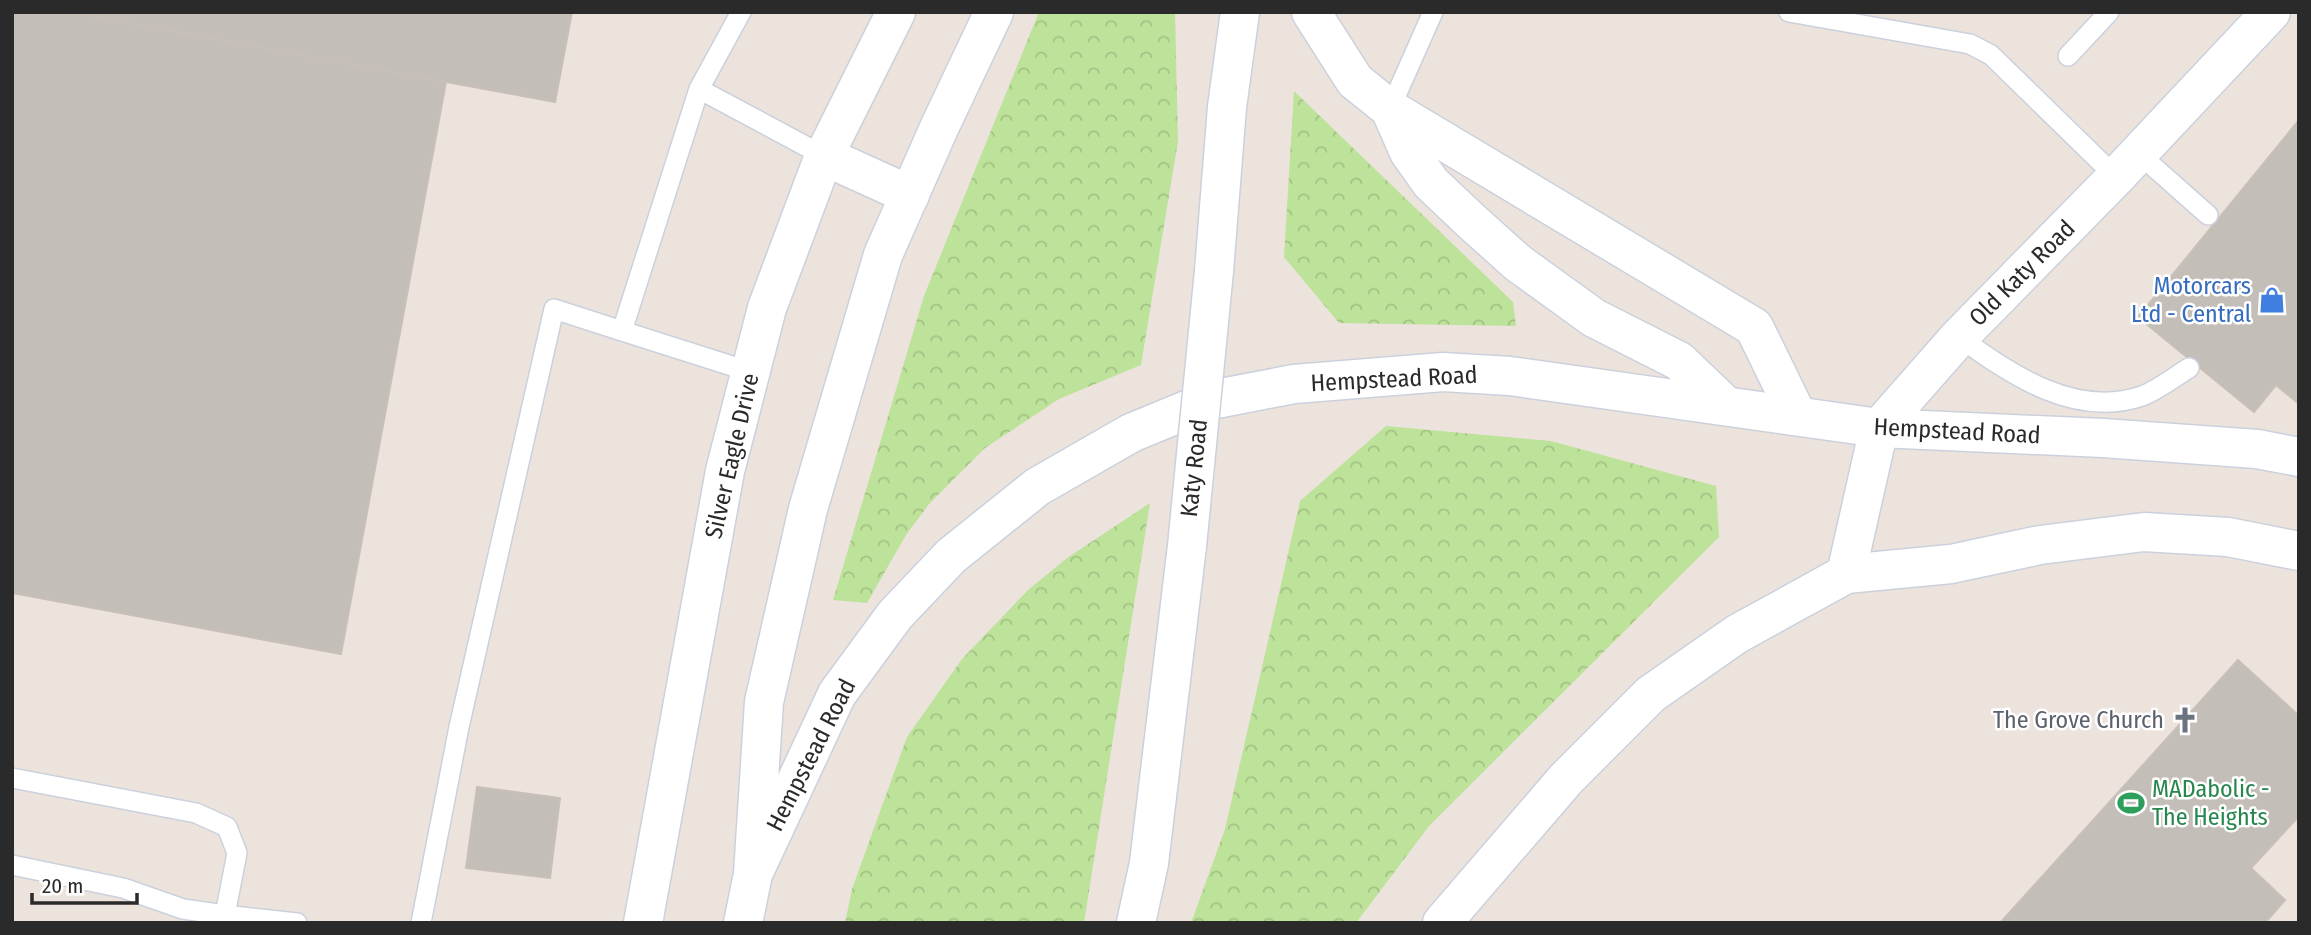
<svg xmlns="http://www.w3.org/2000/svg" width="2311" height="935" font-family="'Fira Sans Condensed',sans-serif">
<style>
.forest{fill:url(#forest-crowns)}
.building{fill:#c4beb8;stroke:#c8bfb6;stroke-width:2}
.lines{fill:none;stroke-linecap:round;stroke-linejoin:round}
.lane-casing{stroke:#cbd1dc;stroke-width:22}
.street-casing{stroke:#cbd1dc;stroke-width:41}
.secondary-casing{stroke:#cbd1dc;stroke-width:41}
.lane{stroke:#fff;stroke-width:19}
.street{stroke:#fff;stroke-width:38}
.secondary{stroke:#fff;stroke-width:38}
.secondary-bridge-casing{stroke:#cbd1dc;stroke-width:41;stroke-linecap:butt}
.secondary-bridge{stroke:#fff;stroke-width:38}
.labels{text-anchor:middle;stroke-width:5;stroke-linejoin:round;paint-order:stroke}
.street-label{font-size:24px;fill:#2a2a2a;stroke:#fff}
.shop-label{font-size:24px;fill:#366cbe;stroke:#fff;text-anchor:end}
.worship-label{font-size:24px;fill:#5b616d;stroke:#fff;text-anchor:end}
.leisure-label{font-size:24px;fill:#27864d;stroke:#fff;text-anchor:start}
</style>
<defs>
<pattern id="forest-crowns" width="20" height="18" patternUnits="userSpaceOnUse" patternTransform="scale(1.75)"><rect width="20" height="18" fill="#bde29a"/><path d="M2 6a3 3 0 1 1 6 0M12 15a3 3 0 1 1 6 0" fill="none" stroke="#a3c285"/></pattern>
</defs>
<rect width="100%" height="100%" fill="#ece3dd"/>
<!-- forest -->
<path class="forest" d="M1039 12H1175L1178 141 1141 365 1059 399 985 448 929 504 906 535 867 603 833 600 924 296Z
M1294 91 1513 302 1516 326 1339 323 1284 257Z
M1386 426 1551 441 1716 486 1719 537 1429 826 1356 923H1191L1225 829 1300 501Z
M1150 503 1084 923H845L852 889 907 737 962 659 1028 590 1067 558Z"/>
<!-- building -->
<path class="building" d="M12 12H70L446 82 341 654 12 593Z
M70 12H572L555 102Z
M2299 120V404L2276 385 2254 412 2138 317Z
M2238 660 2299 716V816L2251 868 2285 900 2265 923H2000Z
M477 787 560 798 550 878 466 868Z"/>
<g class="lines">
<!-- lane casing -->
<g class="lane-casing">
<path id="lane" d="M741 12 699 89 824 156
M1789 12 1970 44 1991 55 2116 177
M2068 56 2109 12
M699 89 622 331 751 372
M1390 109 1433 12
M2138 153 2208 215
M1959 337C2010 374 2075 419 2142 396 2158 390 2174 377 2189 368
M12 778 196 813 227 827 237 853 225 915 183 909 123 888 12 865
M225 915 297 923
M421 923 459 727 554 309 622 331"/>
</g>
<!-- street casing -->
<g class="street-casing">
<path id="street" d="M1390 109 1754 327 1797 415
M824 156 910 195
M1846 574 1879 428 1959 337 2116 177 2271 12
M643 923 725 471 767 308 824 156 896 12"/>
</g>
<!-- secondary casing -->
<g class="secondary-casing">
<path id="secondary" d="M1311 12 1355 81 1390 109 1409 152 1431 183 1470 220 1518 263 1594 318 1679 361 1724 404
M1214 271 1227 107 1240 12
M753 874 837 694 895 615 951 556 1037 487 1131 433 1211 400 1294 384 1443 372 1510 376 1879 428 2103 438 2257 449 2299 457
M743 923 753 874 764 702 808 509 883 255 939 128 994 12
M1136 923 1149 863 1187 546
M1442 923 1566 779 1651 694 1737 634 1846 574 1951 564 2040 545 2144 532 2228 537 2299 551"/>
</g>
<!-- lane -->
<use href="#lane" class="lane"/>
<!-- street -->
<use href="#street" class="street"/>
<!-- secondary -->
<use href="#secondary" class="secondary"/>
<!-- secondary-bridge casing -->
<g class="secondary-bridge-casing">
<path id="secondary-bridge" d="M1187 546 1214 271"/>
</g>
<!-- secondary-bridge -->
<use href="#secondary-bridge" class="secondary-bridge"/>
</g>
<!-- icons -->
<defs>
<g id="shop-bare" transform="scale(2.1)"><path d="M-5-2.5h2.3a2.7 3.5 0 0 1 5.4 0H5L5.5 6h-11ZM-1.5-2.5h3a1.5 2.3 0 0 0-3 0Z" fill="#3f7fe0" stroke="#fff" stroke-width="2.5" paint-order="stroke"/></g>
<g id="church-bare" transform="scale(2.1)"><path d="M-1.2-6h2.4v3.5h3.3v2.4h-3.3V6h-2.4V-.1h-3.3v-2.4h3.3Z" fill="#6b7280" stroke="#fff" stroke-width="2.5" paint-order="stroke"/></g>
<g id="stadium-bare" transform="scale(2.1)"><path d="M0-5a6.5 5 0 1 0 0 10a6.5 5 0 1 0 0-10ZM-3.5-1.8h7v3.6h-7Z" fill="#2e9e5b" stroke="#fff" stroke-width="2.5" paint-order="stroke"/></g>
</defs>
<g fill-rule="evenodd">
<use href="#shop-bare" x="2272" y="300"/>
<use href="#church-bare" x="2185" y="720"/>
<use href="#stadium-bare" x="2131" y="803"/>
</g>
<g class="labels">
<!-- street labels -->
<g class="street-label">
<text transform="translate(2022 273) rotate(-45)" y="8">Old Katy Road</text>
<text transform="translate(1394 379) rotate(-3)" y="8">Hempstead Road</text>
<text transform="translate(1957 431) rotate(3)" y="8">Hempstead Road</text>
<text transform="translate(732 456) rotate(-77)" y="8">Silver Eagle Drive</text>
<text transform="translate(1194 468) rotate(-84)" y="8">Katy Road</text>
<text transform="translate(811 755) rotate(-63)" y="8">Hempstead Road</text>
</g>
<!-- shop labels -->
<g class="shop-label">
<text x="2251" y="294">Motorcars<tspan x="2251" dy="28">Ltd - Central</tspan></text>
</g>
<!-- worship labels -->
<g class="worship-label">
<text x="2164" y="728">The Grove Church</text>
</g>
<!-- leisure labels -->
<g class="leisure-label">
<text x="2152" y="797">MADabolic -<tspan x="2152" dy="28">The Heights</tspan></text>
</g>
</g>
<!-- border -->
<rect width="2311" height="935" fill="none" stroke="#2a2a2a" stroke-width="28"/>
<!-- scale -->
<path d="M32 893v10h105v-10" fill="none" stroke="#2a2a2a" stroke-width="3.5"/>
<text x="42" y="893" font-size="21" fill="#2a2a2a" stroke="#ffffff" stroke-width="5" paint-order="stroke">20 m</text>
</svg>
